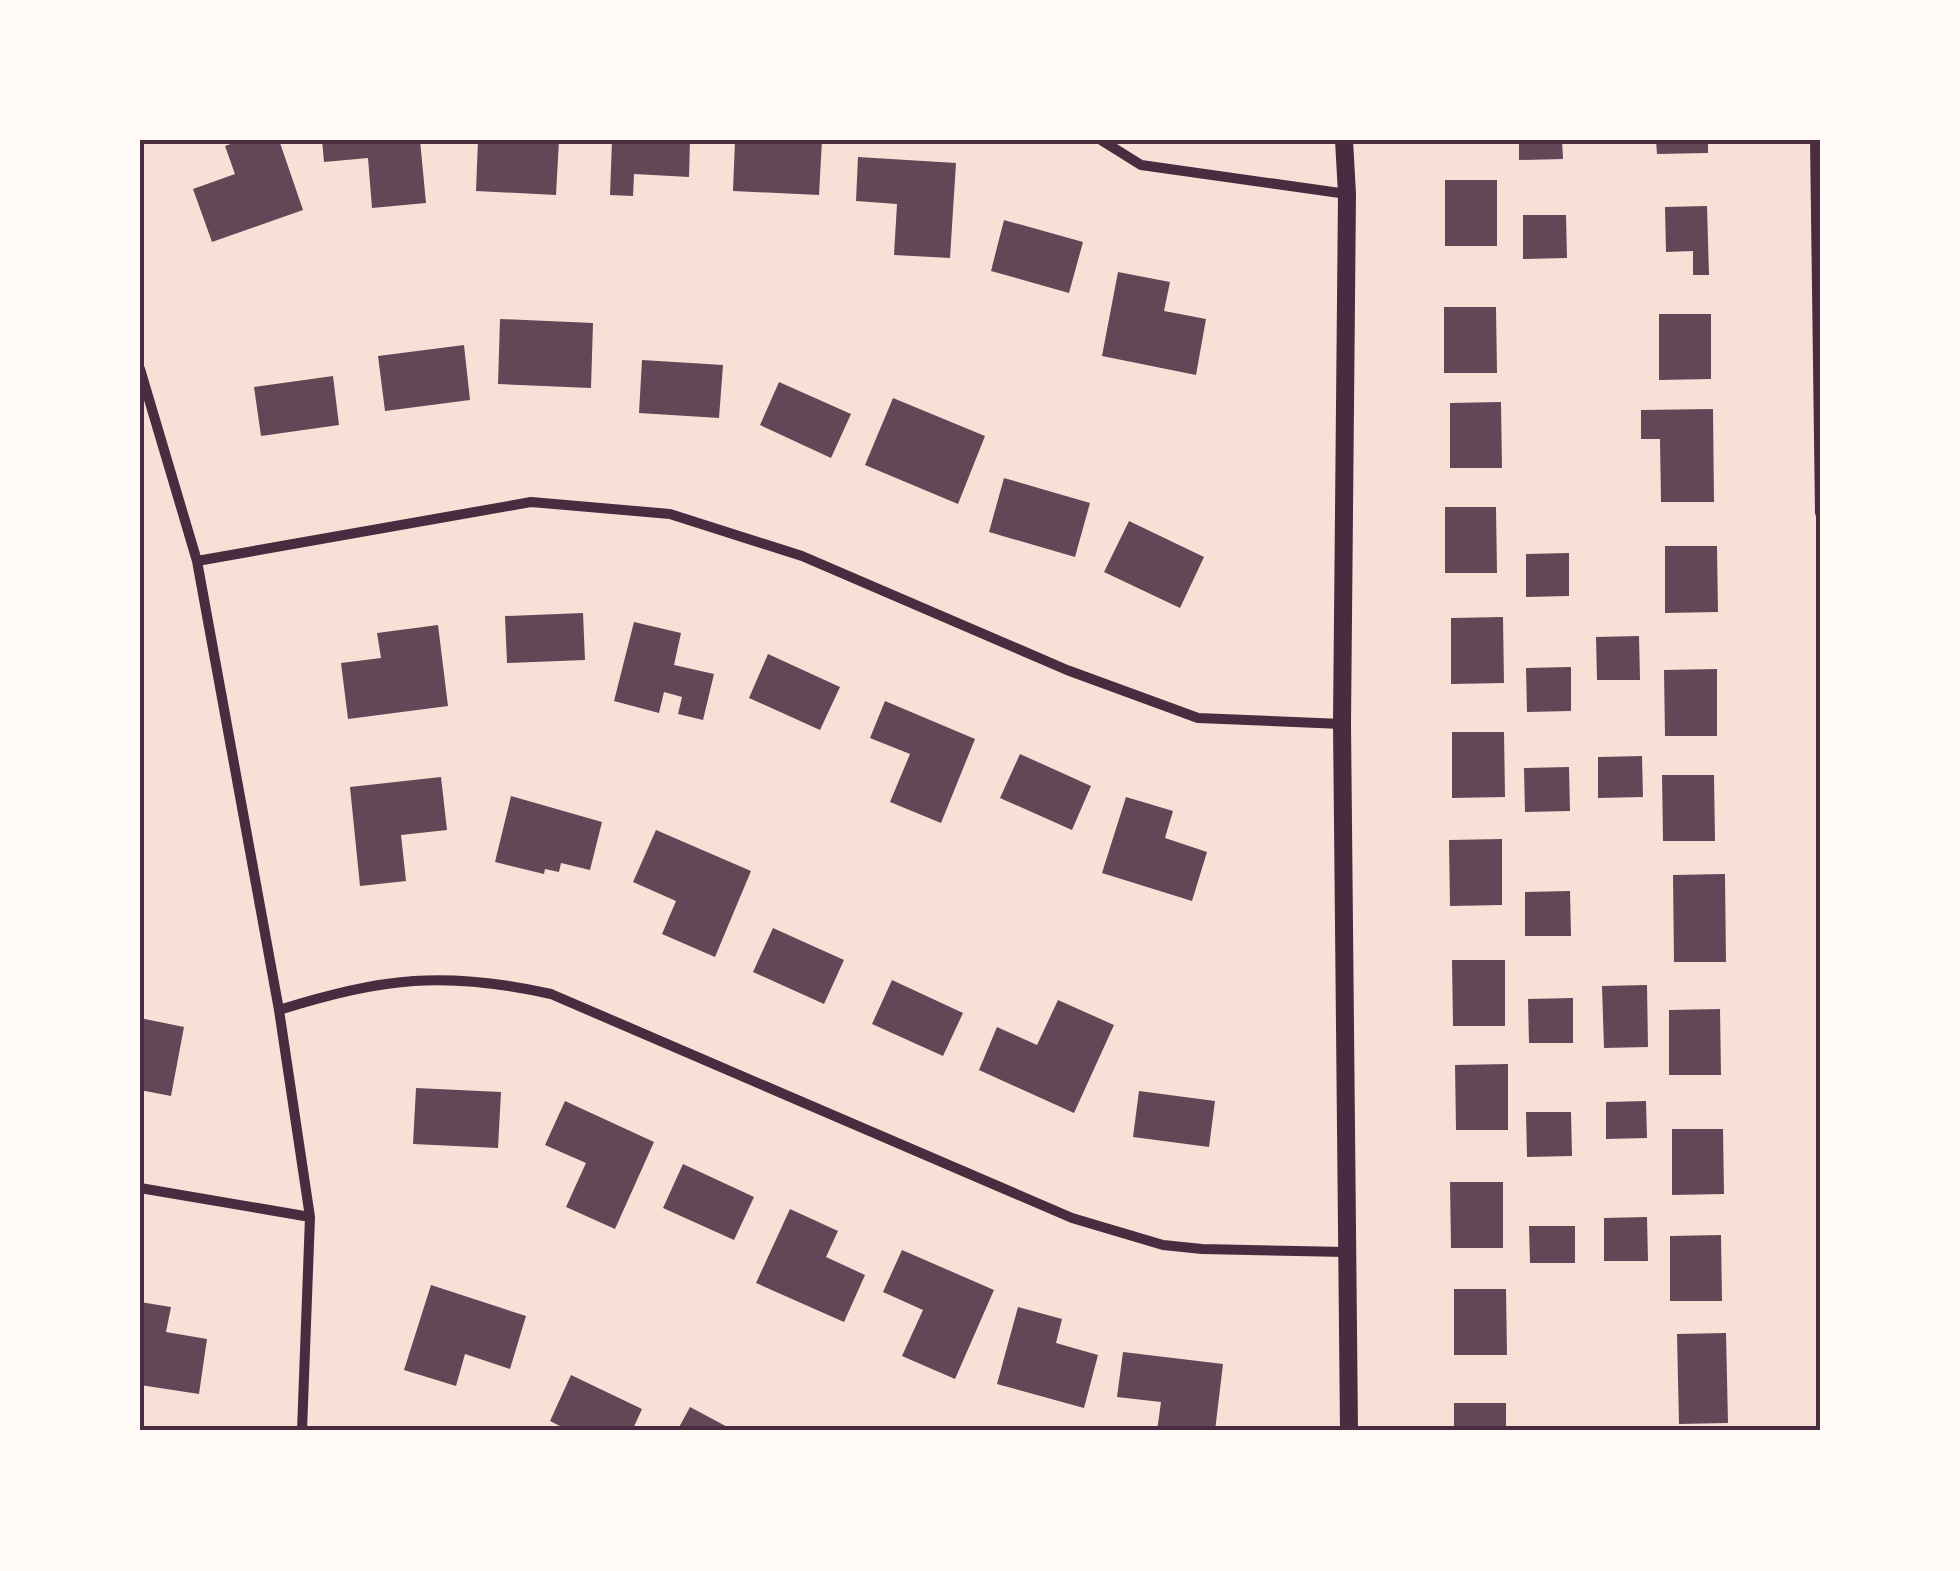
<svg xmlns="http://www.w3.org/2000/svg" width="1960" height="1571" font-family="'DM Sans',sans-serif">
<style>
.building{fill:#644757}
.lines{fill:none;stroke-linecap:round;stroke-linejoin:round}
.minor{stroke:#4a2c40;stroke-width:10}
.tertiary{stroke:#4a2c40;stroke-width:18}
.neatline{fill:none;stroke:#4a2c40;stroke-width:4}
</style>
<rect width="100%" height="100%" fill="#f7e1d7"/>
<!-- building -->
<path class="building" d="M242 140H279L303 210 212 242 193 189 235 174 225 146Z
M322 140H420L426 203 372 208 368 158 324 162Z
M478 140H559L556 195 476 191Z
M612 140H690L689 177 634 174 633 196 610 195Z
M735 140H822L819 195 733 191Z
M1519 140H1562L1563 159 1519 160Z
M1656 140H1708V153L1657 154Z
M858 157 956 163 950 258 894 255 897 204 856 201Z
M1445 180H1497V246H1445Z
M1707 206 1709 275H1693V251L1666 252 1665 207Z
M1523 215H1566L1567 258 1523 259Z
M1004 220 1083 242 1069 293 991 271Z
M1118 272 1170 282 1164 311 1206 319 1196 375 1102 356Z
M1444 307H1496L1497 373H1444Z
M1659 314H1711V379L1659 380Z
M500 319 593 323 591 388 498 384Z
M464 345 470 400 385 411 378 356Z
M642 360 723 365 719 418 639 413Z
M333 376 339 425 261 436 254 387Z
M779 382 851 414 831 458 760 425Z
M893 398 985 436 958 504 865 465Z
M1501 402 1502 468H1450V403Z
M1713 409 1714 502H1661L1660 439H1641V410Z
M1004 478 1090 503 1075 557 989 532Z
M1445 507H1496L1497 573H1445Z
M1129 521 1204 557 1180 608 1104 572Z
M1665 546H1717L1718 612 1665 613Z
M1569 553V596L1526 597V554Z
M583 613 585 660 507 663 505 616Z
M1503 617 1504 683 1451 684V618Z
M634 622 681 633 674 665 714 674 703 720 678 714 682 697 664 692 659 713 614 701Z
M438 625 448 706 348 719 341 663 381 658 377 633Z
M1639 636 1640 680H1597L1596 637Z
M768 654 840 687 820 730 749 698Z
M1571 667V711L1527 712 1526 668Z
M1717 669V736H1665L1664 670Z
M885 701 975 739 941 823 890 802 910 754 870 738Z
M1452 732H1504L1505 797 1452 798Z
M1020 754 1091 786 1072 830 1000 798Z
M1642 756 1643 797 1598 798V757Z
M1569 767 1570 811 1525 812 1524 768Z
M1662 775H1714L1715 841H1663Z
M441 777 447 830 401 835 406 881 360 886 350 787Z
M511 796 602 822 590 870 561 863 559 872 545 869 544 874 495 862Z
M1126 797 1173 811 1165 838 1207 852 1192 901 1102 873Z
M656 830 751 871 715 957 662 934 676 901 633 882Z
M1502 839V905L1450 906 1449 840Z
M1725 874 1726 962H1674L1673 875Z
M1570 891 1571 936H1525V892Z
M773 928 844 960 824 1004 753 972Z
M1452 960H1505V1026H1453Z
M892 980 963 1013 943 1056 872 1024Z
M1647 985 1648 1047 1604 1048 1602 986Z
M1573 998V1043H1529L1528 999Z
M1058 1000 1114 1025 1074 1113 979 1070 997 1027 1037 1045Z
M1720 1009 1721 1075H1669V1010Z
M140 1018 184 1027 171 1096 140 1090Z
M1508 1064V1130H1456L1455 1065Z
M416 1088 501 1092 498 1148 413 1144Z
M1139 1091 1215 1101 1209 1147 1133 1137Z
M565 1101 654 1142 615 1229 566 1207 586 1163 545 1145Z
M1646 1101 1647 1138 1606 1139V1102Z
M1526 1112H1571L1572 1156 1527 1157Z
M1672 1129H1723L1724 1194 1672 1195Z
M683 1164 754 1197 734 1240 663 1208Z
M1450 1182H1503V1248H1451Z
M790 1209 838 1231 826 1257 865 1275 844 1322 756 1283Z
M1647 1217 1648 1261H1604V1218Z
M1529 1226H1575V1263H1530Z
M1721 1235 1722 1301H1670V1236Z
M902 1250 994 1290 955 1379 902 1356 923 1310 883 1292Z
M431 1285 526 1316 510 1369 465 1354 456 1386 404 1370Z
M1454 1289H1506L1507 1355H1454Z
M140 1302 171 1307 166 1332 207 1339 199 1394 140 1385Z
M1018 1307 1062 1319 1056 1343 1098 1355 1084 1408 997 1384Z
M1726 1333 1728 1423 1679 1424 1677 1334Z
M1123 1352 1223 1364 1215 1431H1157L1161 1402 1117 1397Z
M571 1375 642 1409 632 1431H570L550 1421Z
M1454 1403H1506V1431H1454Z
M690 1407 735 1431H677Z"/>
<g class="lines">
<!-- minor -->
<path class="minor" d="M1101 140 1141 165 1347 194
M1815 140 1820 513
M140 369 197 561 279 1010 310 1217 302 1431
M197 561 531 502 670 514 802 556 1067 670 1198 718 1342 724
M279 1010C382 978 444 970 551 994L1072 1218 1163 1245 1202 1249 1347 1252
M140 1188 310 1217"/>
<!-- tertiary -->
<path class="tertiary" d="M1344 140 1347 194 1342 724 1349 1431"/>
</g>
<!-- border -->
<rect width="1960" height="1571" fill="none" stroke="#fffaf5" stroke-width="285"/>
<rect x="142" y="142" width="1676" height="1286" class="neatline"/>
</svg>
